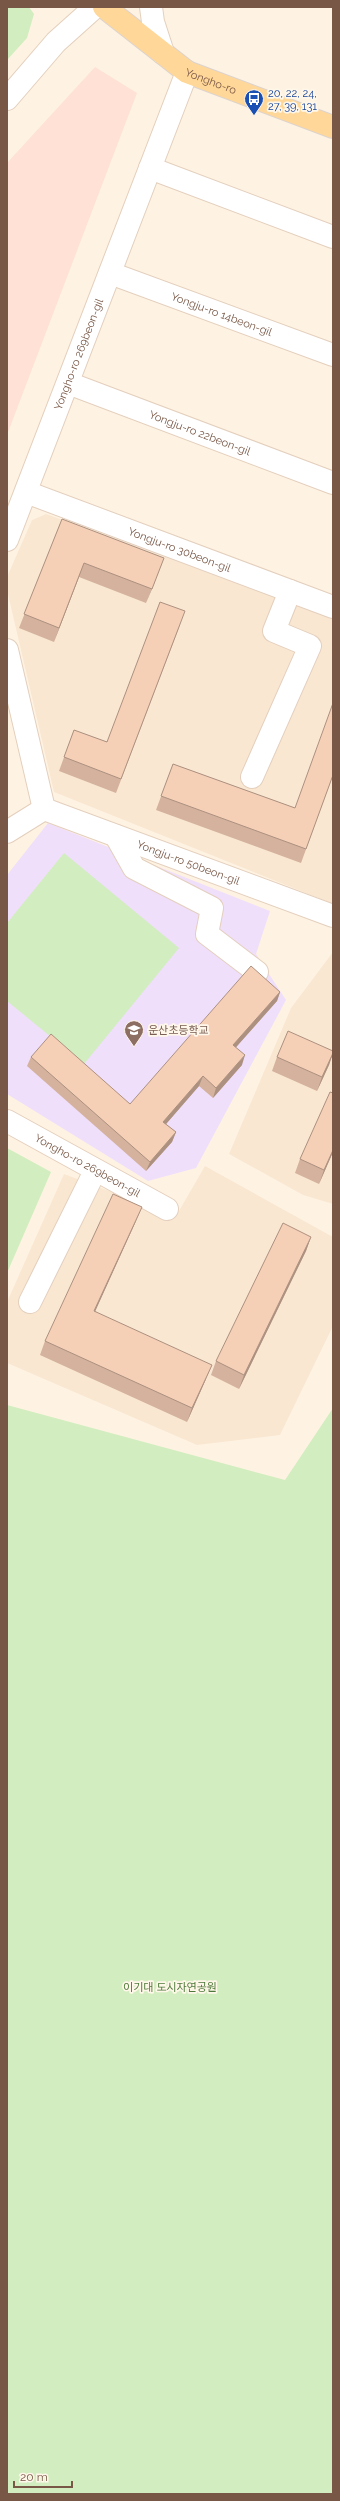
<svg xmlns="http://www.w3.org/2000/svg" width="340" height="2501" font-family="Raleway,'Noto Sans KR',sans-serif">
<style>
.residential{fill:#f9e7d2}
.commercial{fill:#ffe1d5}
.education{fill:#f0dffb}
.green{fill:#d2edbf}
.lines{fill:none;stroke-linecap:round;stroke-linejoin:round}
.minor-casing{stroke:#e4cfbd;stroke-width:24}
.major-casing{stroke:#dcd3cf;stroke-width:24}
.minor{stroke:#fff;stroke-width:22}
.major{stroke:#ffd798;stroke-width:22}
.wall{fill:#d4b29d}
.shaded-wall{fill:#ac9180}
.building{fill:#f6cfb7;stroke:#ac9180}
.labels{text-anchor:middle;stroke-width:3.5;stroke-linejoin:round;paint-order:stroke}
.street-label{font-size:11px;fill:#785746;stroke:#fff7ea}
.transit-label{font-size:11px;fill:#164399;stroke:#fff7ea;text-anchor:start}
.education-label{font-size:11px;fill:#785e54;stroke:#fff7ea;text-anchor:start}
.park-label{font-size:11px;fill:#4d7a3a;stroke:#fff7ea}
</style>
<rect width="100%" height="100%" fill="#fef3e2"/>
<!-- residential -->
<path class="residential" d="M46 514 333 614V904L54 792 7 590V577L32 520Z
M333 952V1204L303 1195 229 1154 291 1008Z
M205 1166 333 1237V1326L280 1435 197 1445 7 1363V1302L64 1174 176 1216Z"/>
<!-- commercial -->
<path class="commercial" d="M95 67 137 93 7 435V163Z"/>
<!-- education -->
<path class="education" d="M48 823 270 911 256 954 286 1000 196 1168 148 1181 7 1094V875Z"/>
<!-- green -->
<path class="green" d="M7 7H29L34 14 27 38 7 60Z
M64 853 179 948 84 1064 7 1001V923Z
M7 1148 51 1172 7 1273Z
M7 1405 285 1480 333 1408V2494H7Z"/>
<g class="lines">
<!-- minor casing -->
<g class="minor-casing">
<g id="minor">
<path d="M151 7 153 22 163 53"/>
<path d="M7 99 56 42 95 7"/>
<path d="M150 168 333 237"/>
<path id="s1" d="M110 273 333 355"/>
<path id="s2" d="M68 383 333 483"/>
<path id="s3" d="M26 492 333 607"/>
<path id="s4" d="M7 540 187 72"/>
<path d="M7 650 44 809"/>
<path d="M252 777 310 646 274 631 290 591"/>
<path id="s5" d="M44 809 333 916"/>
<path d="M7 832 44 809"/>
<path d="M116 836 134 868 212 908 207 934 257 972"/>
<path id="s6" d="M7 1121 167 1209"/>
<path d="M30 1302 95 1171"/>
</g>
</g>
<!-- major casing -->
<g class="major-casing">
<g id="major">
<path id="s7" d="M104 7 187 72 333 127"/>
</g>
</g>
<!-- minor -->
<use href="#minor" class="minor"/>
<!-- major -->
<use href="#major" class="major"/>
</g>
<!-- wall -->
<path class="wall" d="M62 519 158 572 146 603 79 577 54 642 19 628Z
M180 625 116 793 59 771 74 730 107 742Z
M173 764 295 808 333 775 301 863 156 810Z
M280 992 277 1001 236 1047 242 1065 213 1098 199 1086 166 1124 176 1132 172 1142 146 1171 27 1066 31 1057 130 1104Z
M333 1053 329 1065 317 1091 272 1071 277 1057Z
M333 1152 319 1184 295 1173 300 1159Z
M136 1221 95 1311 206 1379 187 1422 40 1355 45 1341Z
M311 1237 306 1251 239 1389 211 1375 216 1361Z"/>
<!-- shaded-wall -->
<path class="shaded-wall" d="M164 558 158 572 146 603 152 589Z
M84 563 79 577 54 642 59 628Z
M280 992 277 1001 230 1054 233 1045Z
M333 1053 329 1065 317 1091 322 1077Z
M245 1055 242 1065 213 1098 216 1088Z
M203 1076 199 1086 160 1131 163 1122Z
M176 1132 172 1142 146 1171 150 1162Z
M333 1150V1152L319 1184 324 1170Z
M142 1207 136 1221 89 1325 94 1311Z
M311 1237 306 1251 239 1389 244 1375Z
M212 1365 206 1379 187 1422 192 1408Z"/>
<!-- building -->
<path class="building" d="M62 519 164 558 152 589 84 563 59 628 24 614Z
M160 602 185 611 121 779 64 757 74 730 107 742Z
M333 703V775L306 849 161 796 173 764 295 808Z
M251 966 280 992 233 1045 245 1055 216 1088 203 1076 163 1122 176 1132 150 1162 31 1057 51 1034 130 1104Z
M288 1031 333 1051V1053L322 1077 277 1057Z
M330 1092 333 1093V1150L324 1170 300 1159Z
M113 1194 142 1207 94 1311 212 1365 192 1408 45 1341Z
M283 1223 311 1237 244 1375 216 1361Z"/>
<!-- icons -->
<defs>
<g id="bus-pin" transform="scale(1)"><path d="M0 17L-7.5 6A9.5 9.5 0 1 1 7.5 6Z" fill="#1a4fb4" stroke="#fff7ea"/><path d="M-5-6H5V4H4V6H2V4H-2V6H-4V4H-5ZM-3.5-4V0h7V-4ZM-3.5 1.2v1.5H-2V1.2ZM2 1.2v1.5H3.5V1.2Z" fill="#fff"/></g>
<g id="school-pin" transform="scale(1)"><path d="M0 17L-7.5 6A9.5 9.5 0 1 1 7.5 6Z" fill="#8d6e63" stroke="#fff7ea"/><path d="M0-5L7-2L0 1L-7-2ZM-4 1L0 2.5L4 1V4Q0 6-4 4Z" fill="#fff"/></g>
</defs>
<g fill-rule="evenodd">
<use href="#bus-pin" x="254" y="99"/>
<use href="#school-pin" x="134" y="1030"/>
</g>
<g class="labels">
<!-- street labels -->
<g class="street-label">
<text dy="4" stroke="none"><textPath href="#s7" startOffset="131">Yongho-ro</textPath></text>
<text dy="4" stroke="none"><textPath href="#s1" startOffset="119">Yongju-ro 14beon-gil</textPath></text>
<text dy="4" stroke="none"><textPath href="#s4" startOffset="199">Yongho-ro 269beon-gil</textPath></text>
<text dy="4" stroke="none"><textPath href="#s2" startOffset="141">Yongju-ro 22beon-gil</textPath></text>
<text dy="4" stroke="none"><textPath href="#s3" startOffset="164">Yongju-ro 30beon-gil</textPath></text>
<text dy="4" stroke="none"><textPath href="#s5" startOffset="154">Yongju-ro 50beon-gil</textPath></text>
<text dy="4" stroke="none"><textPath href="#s6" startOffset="92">Yongho-ro 269beon-gil</textPath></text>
</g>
<!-- transit labels -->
<g class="transit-label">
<text x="268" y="97">20, 22, 24,<tspan x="268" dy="13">27, 39, 131</tspan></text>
</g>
<!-- education labels -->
<g class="education-label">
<text x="148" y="1034">운산초등학교</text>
</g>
<!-- park labels -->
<g class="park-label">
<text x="170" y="1991">이기대 도시자연공원</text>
</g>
</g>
<!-- border -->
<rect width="340" height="2501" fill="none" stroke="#785746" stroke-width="16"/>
<!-- scale -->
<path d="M14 2481v6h58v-6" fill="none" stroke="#785746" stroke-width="2"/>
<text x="20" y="2481" font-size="12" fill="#785746" stroke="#fff7ea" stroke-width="3" paint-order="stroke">20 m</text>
</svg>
